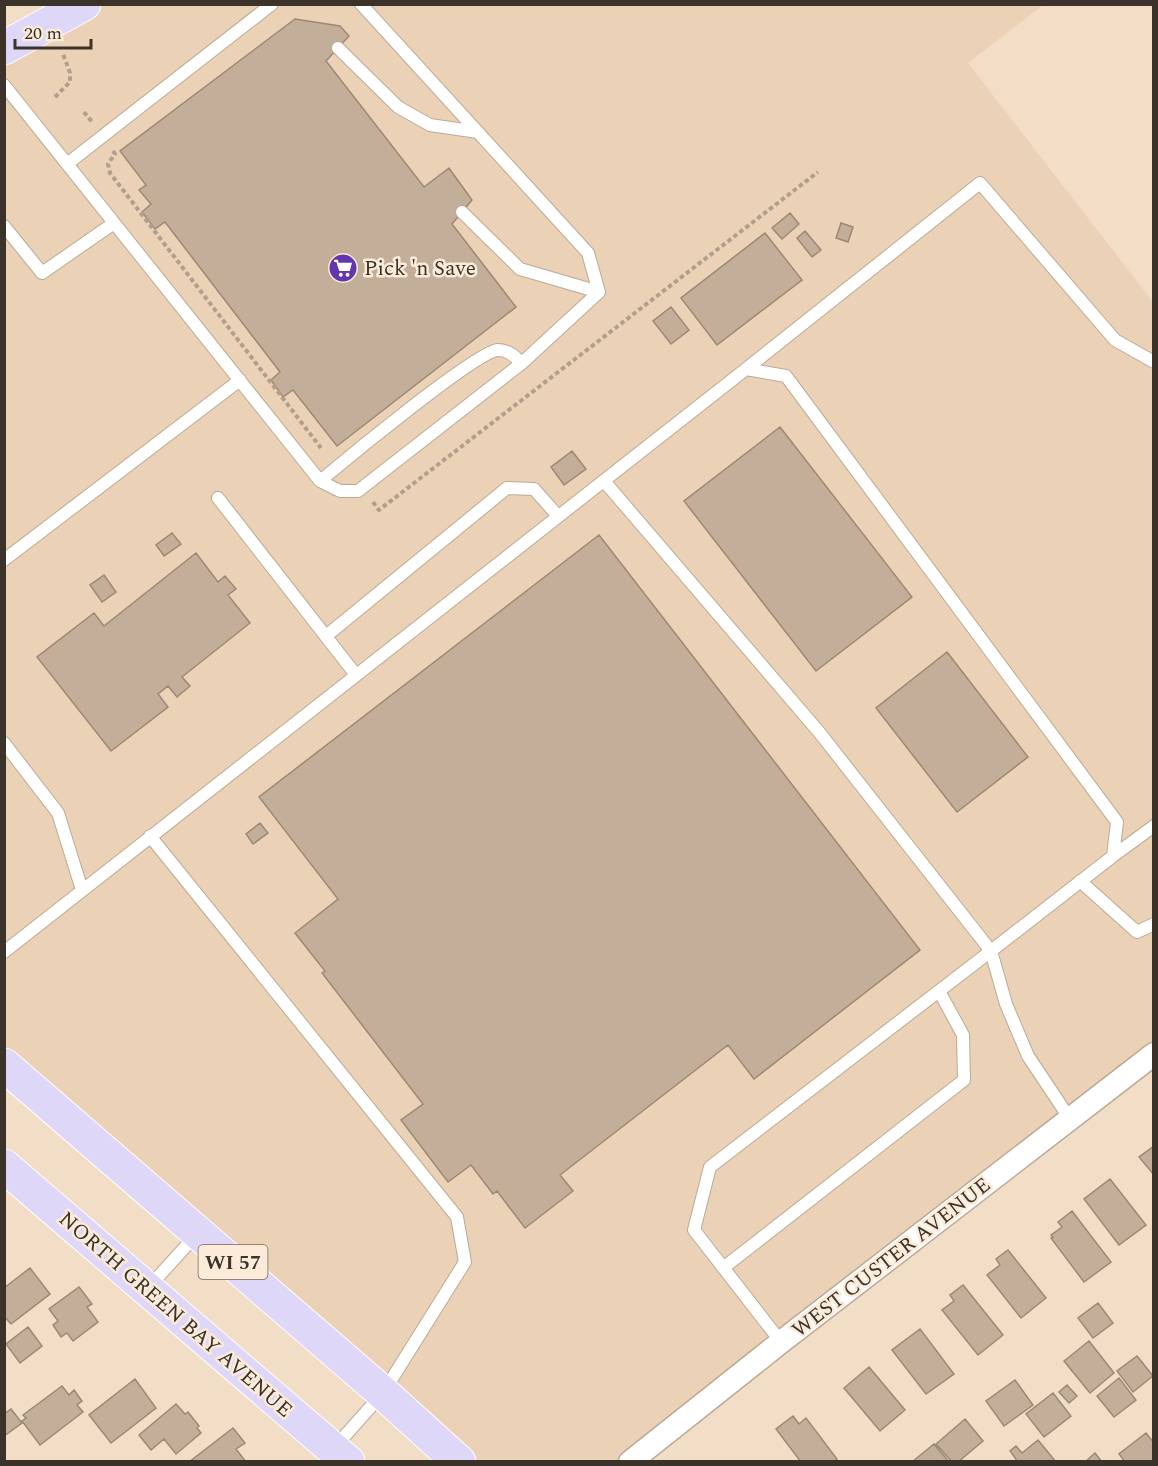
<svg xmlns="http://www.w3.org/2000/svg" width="1158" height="1466" font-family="Spectral,serif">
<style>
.built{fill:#ebd2b6}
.building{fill:#c2ae99;stroke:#9c8975;stroke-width:1.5}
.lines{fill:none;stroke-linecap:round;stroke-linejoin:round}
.service-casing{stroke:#bca994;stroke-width:14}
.minor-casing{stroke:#bca994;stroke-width:25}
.primary-casing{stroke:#fff;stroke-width:35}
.path{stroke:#b09f8e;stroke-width:4;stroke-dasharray:4.5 3;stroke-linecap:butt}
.service{stroke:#fff;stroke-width:12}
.minor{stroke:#fff;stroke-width:22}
.primary{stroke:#dfd7f7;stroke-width:33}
.labels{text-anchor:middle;stroke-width:5;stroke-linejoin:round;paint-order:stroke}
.shield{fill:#fcebd9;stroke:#756a5e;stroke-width:1.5}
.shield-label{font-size:20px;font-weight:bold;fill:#3b332a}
.poi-label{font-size:21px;fill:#3b332a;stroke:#fcebd9;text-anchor:start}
.street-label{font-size:21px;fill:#3b332a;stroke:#fcebd9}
</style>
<rect width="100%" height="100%" fill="#f2ddc7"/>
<!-- built -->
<path class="built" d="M84 4 1043 5 968 63 1153 302V1054L630 1462 457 1461 5 1065V48Z"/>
<!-- building -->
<path class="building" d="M295 19 340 26 349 36 326 61 424 187 449 168 472 200 452 224 516 307 337 446 293 390 283 397 271 380 280 372 165 222 155 229 142 212 151 204 139 190 146 185 120 151Z
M790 213 799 224 782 239 772 228Z
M841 223 853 227 848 242 836 238Z
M805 231 821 250 812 257 797 238Z
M765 233 802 280 717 345 681 298Z
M671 307 689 330 671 344 653 321Z
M780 427 912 597 816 671 684 501Z
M572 451 586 469 564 485 551 467Z
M172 533 181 544 164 556 156 545Z
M599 535 920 950 754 1079 728 1045 560 1175 573 1191 525 1228 497 1191 493 1194 471 1165 448 1182 401 1120 423 1104 322 973 325 971 295 933 338 899 259 797Z
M196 553 218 582 225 576 236 589 228 595 250 623 182 677 190 686 177 697 168 686 158 694 168 707 111 751 37 657 94 613 104 626Z
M104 575 116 592 102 602 90 585Z
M947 652 1028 757 957 812 876 708Z
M260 823 268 833 253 844 246 834Z
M1154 1146V1175L1139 1157Z
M1110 1179 1146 1225 1119 1245 1084 1199Z
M1072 1211 1111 1262 1084 1282 1051 1238 1053 1237 1051 1235 1062 1227 1058 1222Z
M1008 1250 1046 1298 1021 1318 987 1275 1000 1265 996 1259Z
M30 1268 50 1294 11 1324 4 1316V1288Z
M963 1285 1003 1335 978 1355 942 1310 954 1301 950 1295Z
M79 1287 92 1304 87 1307 98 1322 73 1341 67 1333 61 1337 53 1325 58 1321 49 1309Z
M1098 1303 1113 1323 1093 1338 1078 1318Z
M28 1327 42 1346 20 1363 6 1344Z
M920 1329 954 1374 926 1394 892 1350Z
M1089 1341 1114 1373 1090 1393 1064 1361Z
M1137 1356 1153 1376 1133 1392 1117 1371Z
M869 1367 905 1410 880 1431 844 1388Z
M1119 1378 1136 1400 1114 1417 1097 1396Z
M135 1379 156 1408 111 1443 89 1415Z
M1015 1380 1033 1405 1004 1426 986 1401Z
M1067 1385 1077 1396 1069 1403 1059 1392Z
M62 1386 69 1395 74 1390 82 1401 77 1405 83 1412 40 1445 22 1421 26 1418 23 1415Z
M1053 1393 1071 1416 1044 1437 1026 1414Z
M176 1404 185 1414 188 1412 199 1426 197 1428 201 1433 176 1454 164 1439 151 1450 139 1435Z
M11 1409 22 1423 4 1436V1414Z
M793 1416 799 1424 806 1418 837 1459 833 1462H801L776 1429Z
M965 1419 983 1441 958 1462H952L936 1444Z
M233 1428 245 1443 236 1449 246 1462H189Z
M1146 1433 1154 1443V1462H1125L1119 1454Z
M1038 1440 1056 1462H1018L1010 1451 1016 1446 1022 1453Z
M934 1444 949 1462H912Z
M1095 1453 1102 1462H1085Z"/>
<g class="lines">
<!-- service casing -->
<g class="service-casing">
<path id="service" d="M338 48 398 107 430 125 478 132
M4 85 320 481 340 491H358L522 363 599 292 588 253 361 4
M67 164 272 4
M462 212 520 269 599 292
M4 226 42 273 114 223
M746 369 980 183 1115 340 1154 362
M320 481C345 460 477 351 498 350 509 350 515 357 522 363
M604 481 819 732 991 951 710 1167 694 1230 781 1342
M218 498 356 675
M4 560 240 380
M326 636 507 488 534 489 558 516
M4 743 58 813 82 890
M150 836 457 1217 465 1262 383 1393 334 1448
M1113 856 1154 826
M1080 881 1137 932 1154 924
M4 952 746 369 786 376 1117 822 1113 856 991 951 1006 1004 1028 1056 1070 1119
M723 1268 964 1080 963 1035 939 991
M148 1288 197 1234"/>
</g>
<!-- minor casing -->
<g class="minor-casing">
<path id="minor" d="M630 1462 781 1342 1154 1054"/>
</g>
<!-- primary casing -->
<g class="primary-casing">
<path id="primary" d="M4 48 84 4
M4 1065 383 1393 459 1462
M4 1166 348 1462"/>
</g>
<!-- path -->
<path class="path" d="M55 97 70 82V73L63 54
M84 112 93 123
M113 151 115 154 108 164 110 173 321 448
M373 502 379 510 818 172"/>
<!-- service -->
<use href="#service" class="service"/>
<!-- minor -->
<use href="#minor" class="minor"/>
<!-- primary -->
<use href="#primary" class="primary"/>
</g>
<!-- icons -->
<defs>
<g id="supermarket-disc" transform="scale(1.5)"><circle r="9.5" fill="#6535ad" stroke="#fcebd9"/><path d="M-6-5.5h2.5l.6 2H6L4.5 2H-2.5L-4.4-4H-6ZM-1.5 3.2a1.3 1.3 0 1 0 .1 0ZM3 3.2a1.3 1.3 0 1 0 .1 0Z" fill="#fff"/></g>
</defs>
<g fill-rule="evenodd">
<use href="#supermarket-disc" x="343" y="268"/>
</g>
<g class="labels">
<!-- shield labels -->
<rect class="shield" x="198.5" y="1245" width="69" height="34" rx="4.5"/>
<g class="shield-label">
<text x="233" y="1269">WI 57</text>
</g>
<!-- poi labels -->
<g class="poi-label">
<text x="364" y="275">Pick 'n Save</text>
</g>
<!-- street labels -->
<g class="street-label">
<text transform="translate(891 1257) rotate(-38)" y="7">WEST CUSTER AVENUE</text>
<text transform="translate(176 1314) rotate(41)" y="7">NORTH GREEN BAY AVENUE</text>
</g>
</g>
<!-- border -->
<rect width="1158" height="1466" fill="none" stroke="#3b332a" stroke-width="12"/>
<!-- scale -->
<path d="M15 39v9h76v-9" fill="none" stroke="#3b332a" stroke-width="3"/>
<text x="24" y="39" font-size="18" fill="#3b332a" stroke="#fcebd9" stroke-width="4.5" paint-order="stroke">20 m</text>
</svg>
